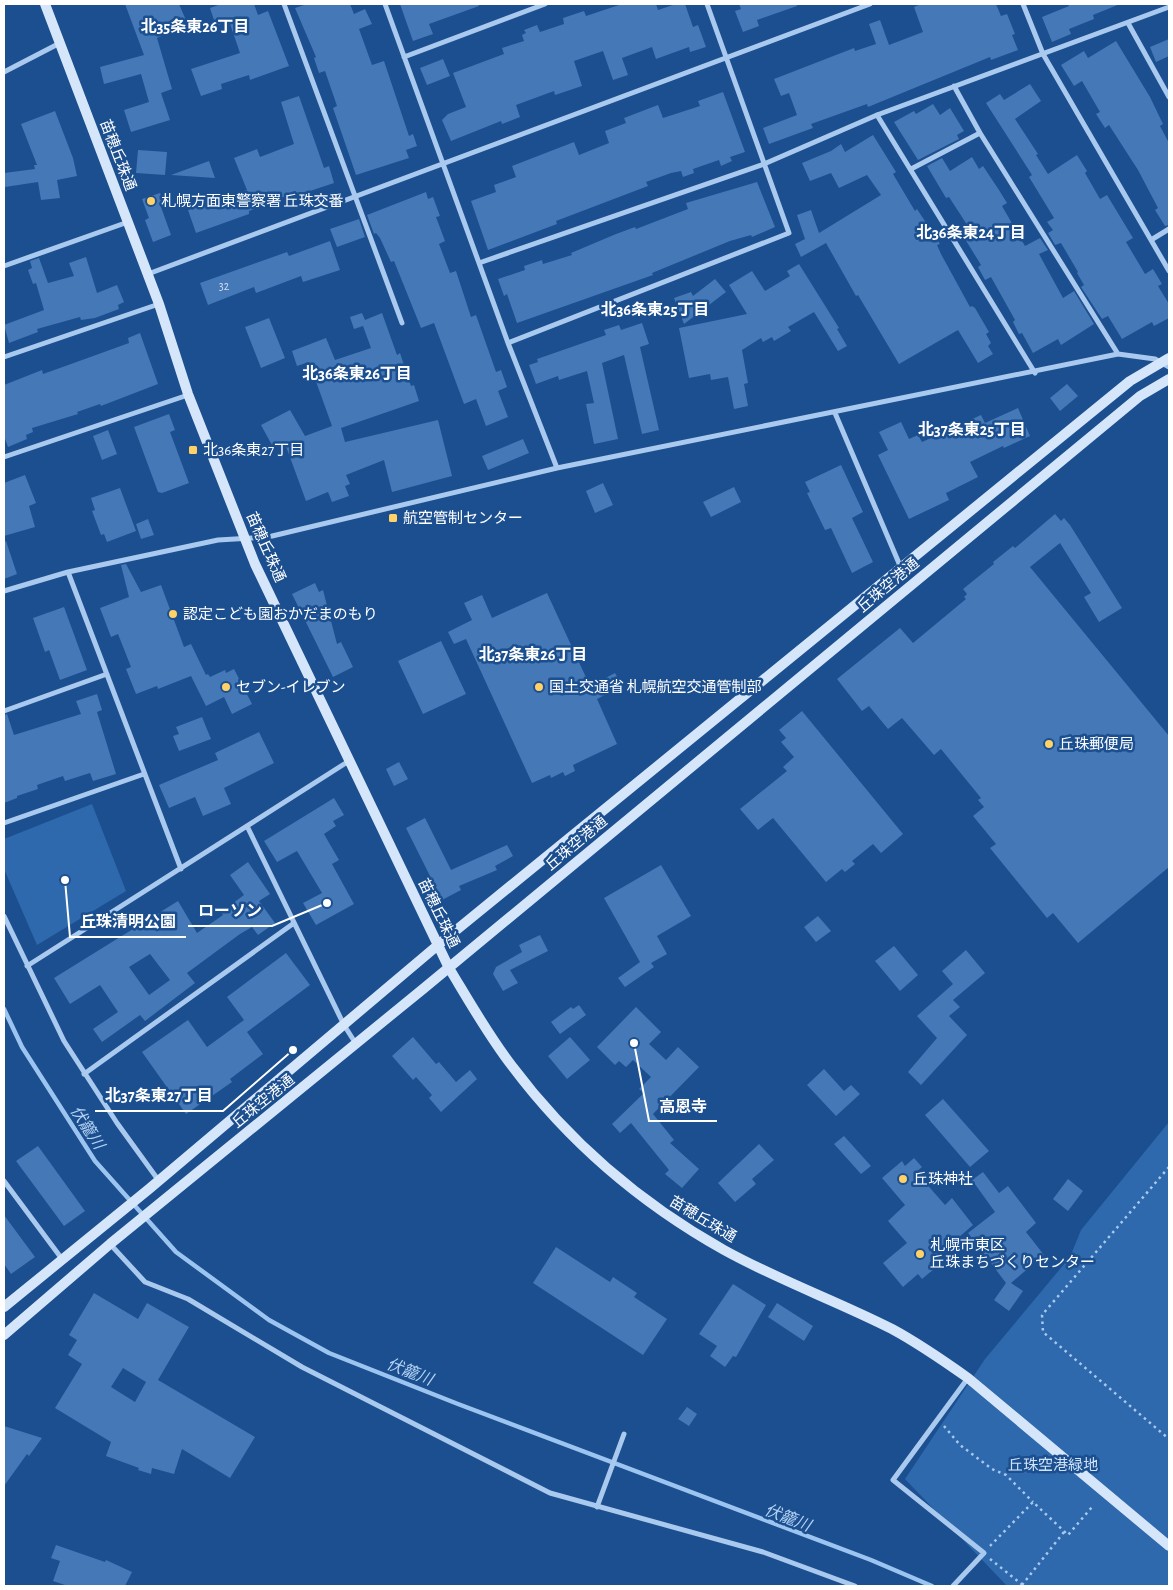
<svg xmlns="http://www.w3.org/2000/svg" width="1173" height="1590" font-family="'Alegreya Sans','Noto Sans JP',sans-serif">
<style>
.green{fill:#2e69ad}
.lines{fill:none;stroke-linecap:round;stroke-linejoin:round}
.stream{stroke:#9cc4f0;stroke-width:4.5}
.building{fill:#4478b7;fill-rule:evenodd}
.path{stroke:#a9c9ee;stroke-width:2.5;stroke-dasharray:2.5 4;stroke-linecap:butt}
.street{stroke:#a9c9ee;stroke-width:5}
.secondary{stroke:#d6e6fa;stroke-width:10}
.poi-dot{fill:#ffd166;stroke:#1b4f8f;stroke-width:2}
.labels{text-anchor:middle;stroke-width:5;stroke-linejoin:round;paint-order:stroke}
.number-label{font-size:12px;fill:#d0dded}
.street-label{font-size:15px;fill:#fff;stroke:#1b4f8f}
.poi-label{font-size:15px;fill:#fff;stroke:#1b4f8f;text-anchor:start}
.park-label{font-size:15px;fill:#cfe3fa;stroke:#1b4f8f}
.neighbourhood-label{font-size:16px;font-weight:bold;fill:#fff;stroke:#1b4f8f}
.water-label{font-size:16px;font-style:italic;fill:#b5d3f5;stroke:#1b4f8f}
.leader{fill:none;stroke:#fff;stroke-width:2}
.callout-dot{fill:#fff;stroke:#1b4f8f;stroke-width:2}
.callout-label{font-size:16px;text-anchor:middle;font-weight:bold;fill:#fff;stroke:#1b4f8f;stroke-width:5;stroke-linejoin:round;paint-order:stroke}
</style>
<rect width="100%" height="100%" fill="#1b4f8f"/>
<!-- green -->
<path class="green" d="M92 804 126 891 37 945 4 869V839Z
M1169 1122V1586H1007L905 1479 985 1359 1070 1257 1081 1230Z"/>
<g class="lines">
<!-- stream -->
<path class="stream" d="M4 1009 22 1047 95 1161 176 1252 269 1320 329 1353 458 1404 871 1560 932 1586"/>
</g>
<!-- building -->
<path class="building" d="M125 4H179L188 25 157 38 172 89 161 93 170 120 131 132 124 110 149 102 141 74 104 84 100 67 144 55Z
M221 4H254L258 15 268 11 289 66 250 80 249 75 221 84 222 89 201 96 191 69 240 53 229 21 216 26 210 8Z
M307 4H350L354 14 365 9 372 24 359 29 372 65 384 61 409 136 413 134 417 146 406 150 409 158 356 175 333 108 337 106 325 71 319 73 314 58 316 57 295 8Z
M400 4H478L479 6 429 24 433 34 413 41Z
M622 4H656L658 10 676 4H685L693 27 698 25 706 47 690 52 689 47 656 59 652 47 622 58 628 75 613 80 603 51 574 61 582 86 555 95 554 91 516 105 520 117 502 124 501 121 451 141 442 120 448 114 466 107 453 73 504 54 502 48 524 41 522 35 526 33 524 30 537 25 540 32 564 24 563 18 584 11 586 16Z
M739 4H797V6L757 20 759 26 743 32 735 11 741 9Z
M921 4H996L1001 16 1007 14 1015 34 1012 35 1018 50 991 60 990 57 868 107 867 104 811 124 813 128 769 144 763 128 797 115 789 93 781 96 774 79 854 48 855 51 876 44 869 24 880 20 889 45 923 32 914 7Z
M1068 4H1120L1093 15 1094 19 1069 29 1071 34 1052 42 1042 17 1069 6Z
M1169 39V56L1156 62 1150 47Z
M1116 41 1150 97 1163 124 1160 126 1169 143V225L1165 226 1155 210 1158 208 1138 170 1109 125 1105 128 1096 114 1100 112 1082 81 1074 86 1061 65 1084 51 1088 58Z
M443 59 450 76 427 85 420 68Z
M1030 84 1041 101 1015 119 1038 154 1036 155 1048 174 1077 155 1087 171 1085 173 1100 199 1107 195 1133 238 1126 242 1145 274 1153 269 1162 284 1158 286 1169 304V318L1154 326 1152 322 1122 339 1108 316 1102 319 1081 287 1084 285 1077 273 1078 272 1061 243 1055 245 1048 233 1053 230 1047 222 1054 218 1029 177 1032 175 986 103 1000 94 1004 100Z
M723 92 745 152 730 157 732 161 721 166 719 160 693 169 694 173 683 177 681 171 671 173 646 182 648 186 556 221 557 224 488 250 471 201 496 192 494 185 516 177 512 166 574 142 579 155 609 143 605 131 626 123 624 118 658 105 663 118 700 106 698 101Z
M299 96 324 168 329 166 334 183 289 198 288 195 249 211V214L196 233 188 210 247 190 234 158 257 149 260 157 294 144 281 102Z
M933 104 940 115 950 108 964 131 957 135 959 139 918 160 894 122 914 111 916 114Z
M55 111 73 158 77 176 57 180 60 198 41 200 38 182 5 187 4 173 35 169 34 165H37L21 124Z
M873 135 896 172 893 174 915 211 917 209 940 244 937 245 941 254 970 307 972 306 975 308 989 332 986 334 991 343 988 346 993 354 978 363 958 330 899 364 858 295 856 296 826 243 801 257 795 244 805 239 797 215 811 210 819 233 881 195 867 175 839 188 831 173 810 181 802 163 831 151 841 144 845 152Z
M138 150 167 152 165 175 136 173Z
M972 157 979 169 983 166 999 190 1007 203 1002 206 1025 246 1040 238 1048 250 1039 254 1063 298 1074 291 1094 324 1061 345 1058 339 1033 353 1022 333 1019 334 1013 322 1015 320 991 277 985 280 978 267 981 265 965 239 973 234 949 197 946 198 927 166 942 158 950 171Z
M209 161 215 178 171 175Z
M757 182 775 227 752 237 751 235 730 241 652 273 653 275 517 323 507 294 504 296 498 279 525 270 524 266 542 260 543 264 572 255 571 253 616 234 635 227 636 229 688 209 686 203Z
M426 192 428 199 433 197 440 216 436 217 445 241 439 244 450 273 456 271 471 317 476 315 496 372 501 370 507 387 498 391 508 417 486 426 476 399 464 404 434 323 421 328 394 261 391 262 380 238 376 233 374 234 367 215Z
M160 193 165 205 161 207 171 235 153 242 145 220 149 218 142 199Z
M359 219 365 237 337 247 330 229Z
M330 241 340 270 303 282 301 276 256 293 254 287 208 305 200 283 287 252 289 256Z
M86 257 97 293 117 285 124 302 118 305 119 309 95 318 81 320 80 317 37 329 38 332 9 343 4 325 44 310 36 283 33 284 28 270 32 268 30 261 39 258 48 283 74 276 69 263Z
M799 264 839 328 837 329 847 346 838 351 814 312 788 327 791 331 774 341 772 337 763 342 761 338 742 350 748 383 744 384 748 406 734 409 728 377 711 380 710 374 689 378 679 328 747 314 729 285 752 271 765 291 790 276 787 271Z
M715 279 726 292 684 324 674 298 691 292 693 296Z
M362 313 365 320 382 313 397 355 400 353 411 386 414 385 419 401 341 428 345 442 438 420 452 476 392 492 384 460 346 475 350 484 345 486 349 496 332 502 328 492 306 501 284 441 273 447 261 425 290 410 305 436 332 426 309 362 297 366 292 351 326 338 335 360 371 348 363 326 354 329 350 317Z
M269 318 285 358 261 368 245 327Z
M642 323 649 344 640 347 659 430 642 434 624 355 602 363 618 439 594 444 586 404 594 403 587 371 559 380 558 376 536 384 529 365 538 362 537 359 606 335 604 330 619 325 621 330Z
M140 333 158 384 101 406 100 404 77 412 78 414 32 428 33 432 26 435 27 439 8 447 4 436V385L42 370 43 374 71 364 129 343 128 338Z
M1067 384 1078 396 1060 411 1050 398Z
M1018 408 1030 436 1004 448 1003 446 970 462 978 477 946 493 949 500 909 519 878 455 888 450 879 432 901 422 909 439 918 435 922 442 981 415 985 423Z
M169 414 175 430 170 432 189 483 162 493 158 492 134 427Z
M108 430 117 454 102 460 93 436Z
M523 439 529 453 488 470 482 456Z
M841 465 863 512 852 518 873 562 852 573 831 528 825 530 807 493 810 492 805 482Z
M25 475 36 503 29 506 35 527 4 536V483Z
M603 483 613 505 595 513 586 491Z
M734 487 741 502 711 517 703 502Z
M120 488 136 531 107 542 104 534 101 535 92 511 95 510 91 498Z
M1055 514 1061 521 1064 518 1070 525 1122 608 1099 622 1084 597 1091 593 1060 543 1030 567 1169 736V867L1078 943 1053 913 1047 918 990 848 996 844 973 816 984 807 978 800 981 798 941 749 934 755 902 718 888 729 869 706 862 711 837 679 900 628 913 643 966 599 964 597 967 594 963 589 994 564 993 562 1013 546 1015 548Z
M148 519 154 535 141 539 136 524Z
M6 541 17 574 4 579V542Z
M126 564 141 592 161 585 184 647 191 644 206 675 208 674 210 677 225 670 226 673 234 669 252 704 232 714 224 697 206 706 191 676 158 689 157 686 136 694 126 669 131 667 118 634 111 637 100 608 129 597 121 565Z
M315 583 319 592 323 590 337 644 341 642 353 667 333 677 292 594Z
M547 593 590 686 615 673 622 686 597 699 617 744 573 765 575 771 565 776 563 772 551 778 550 775 532 783 466 639 454 644 448 632 472 620 464 603 482 595 492 618Z
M64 607 87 670 60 680 49 650 45 652 33 618Z
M441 641 466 694 423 714 398 661Z
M97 694 102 710 97 712 116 774 93 781 90 773 65 781 63 776 37 785 38 789 17 796V798L4 803V715L7 714 14 735 81 714 76 701Z
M802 711 903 834 881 853 873 844 852 861 855 864 845 872 842 869 826 882 773 818 758 830 740 809 787 771 783 767 794 757 781 742 786 738 779 730Z
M202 717 211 739 179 751 173 736 179 734 176 727Z
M259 732 274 763 224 788 231 804 203 816 195 797 169 808 159 785 218 760 215 753Z
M399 762 408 779 394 786 386 769Z
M334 798 344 815 333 821 336 826 324 834 339 860 332 864 354 904 316 925 303 903 322 893 297 851 277 862 264 841Z
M425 818 451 870 507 845 513 856 495 866 497 870 459 886 461 890 442 900 406 828Z
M248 862 270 894 259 901 275 923 258 935 252 927 240 934 187 973 195 983 145 1021 140 1015 102 1042 93 1029 118 1012 100 985 70 1004 54 978 178 901 197 933 223 915 221 912 244 895 230 875ZM150 954 170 980 149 995 129 967Z
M661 865 691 916 657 936 667 954 651 963 654 967 625 987 618 978 640 962 604 898Z
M818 916 831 931 816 942 804 927Z
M540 935 548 951 510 970 518 983 503 991 493 974 496 967 522 952 519 945Z
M894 946 918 975 900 991 875 961Z
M966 950 985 973 953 1000 960 1007 949 1016 967 1035 921 1085 908 1072 937 1038 917 1016 953 984 942 971Z
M286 953 310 985 247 1032 263 1054 230 1079 232 1082 186 1114 142 1052 188 1020 207 1047 244 1020 227 997Z
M579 1005 586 1015 560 1034 551 1022 571 1007 573 1009Z
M636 1007 661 1032 649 1044 666 1060 678 1047 699 1067 653 1114 674 1140 670 1143 699 1169 682 1188 665 1174 669 1170 631 1123 620 1133 612 1124 644 1093 639 1089 651 1077 633 1060 626 1067 619 1061 615 1065 597 1047Z
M413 1037 436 1064 439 1062 456 1082 470 1070 477 1079 441 1112 429 1098 432 1095 416 1077 413 1080 392 1056Z
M570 1037 590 1060 567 1079 548 1056Z
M824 1069 844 1091 851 1085 860 1094 836 1116 807 1085Z
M943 1099 989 1151 970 1167 925 1115Z
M844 1136 871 1166 861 1174 834 1144Z
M759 1144 774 1160 752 1179 756 1184 735 1202 718 1183Z
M38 1146 85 1211 64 1226 16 1161Z
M914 1158 922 1167 916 1172 945 1205 952 1198 973 1225 929 1263 934 1269 922 1279 918 1274 903 1287 883 1263 907 1243 888 1221 905 1205 882 1178 902 1161 905 1166Z
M983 1172 999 1193 1008 1186 1036 1223 1026 1232 1044 1255 1011 1283 1023 1291 1009 1311 994 1300 1006 1283 968 1233 995 1212 972 1180Z
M1068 1179 1083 1191 1068 1211 1053 1199Z
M4 1215 35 1257 11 1274 4 1264Z
M556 1247 610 1282 613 1277 637 1293 634 1297 667 1319 643 1355 533 1283Z
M733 1284 766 1305 736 1357 733 1356 725 1367 710 1356 717 1346 699 1334Z
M94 1293 138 1319 147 1303 189 1327 158 1380 255 1437 230 1478 182 1449 174 1474 152 1468 151 1474 138 1470 139 1468 106 1456 111 1442 55 1408 82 1364 68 1355 77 1340 69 1335ZM123 1368 146 1382 135 1402 111 1387Z
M777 1303 813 1326 804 1341 768 1317Z
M687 1407 697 1414 689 1426 678 1419Z
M4 1426 42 1438 29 1456 27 1454 4 1486Z
M56 1545 105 1562 106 1560 132 1572 125 1586H68L53 1581 60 1561 51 1558Z"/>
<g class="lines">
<!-- path -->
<path class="path" d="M1169 1167 1042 1315 1043 1332 1169 1439
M944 1426 960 1445 992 1469 1006 1475 1033 1502
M990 1546 1033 1502 1068 1535 1092 1507
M990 1559 1024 1586
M1022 1585 1064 1532"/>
<!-- street -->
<path class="street" d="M284 4 402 323
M385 4 508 343 557 468
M1023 4 1043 54 1169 271
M1128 23 1169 97
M404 57 545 4
M4 72 60 43
M954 86 980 133 1118 354
M877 115 1035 373
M911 169 980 133
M1151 240 1169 229
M479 263 764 164 877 115 1169 7
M4 266 128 222
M148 274 870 4
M508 343 789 233 707 4
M4 357 159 304
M835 413 901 568
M4 457 188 395
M68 572 181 869
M4 591 68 572 218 540 268 537 557 468 1118 354 1155 359 1169 367
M4 711 107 674
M4 823 144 774
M247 826 344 1025 356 1044
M4 916 64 1041 117 1123 159 1181
M27 966 349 761
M84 1074 294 923
M4 1181 62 1259
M110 1244 145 1282 188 1299 302 1367 550 1493 763 1552 855 1586
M597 1507 624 1434
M953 1586 984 1553 893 1480 968 1378"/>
<!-- secondary -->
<path class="secondary" d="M45 4 159 304 188 394 255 564 449 968C469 1001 488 1035 512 1066 569 1142 642 1204 724 1250 778 1280 837 1301 892 1329 918 1343 944 1361 968 1378L1169 1546
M4 1307 149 1189 438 945 1130 381 1169 358
M4 1335 110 1244 423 989 1140 396 1169 379"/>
</g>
<!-- markers -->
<g class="poi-dot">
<circle cx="151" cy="201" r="5"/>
<rect x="188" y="445" width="10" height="10" rx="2.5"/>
<rect x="388" y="513" width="10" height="10" rx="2.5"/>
<circle cx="173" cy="614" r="5"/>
<circle cx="226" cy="687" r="5"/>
<circle cx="539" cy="687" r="5"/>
<circle cx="1049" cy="744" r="5"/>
<circle cx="903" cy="1179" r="5"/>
<circle cx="920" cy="1254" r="5"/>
</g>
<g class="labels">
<!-- number labels -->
<g class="number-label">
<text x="224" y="290">32</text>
</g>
<!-- street labels -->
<g class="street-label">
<text transform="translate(118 155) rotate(69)" y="5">苗穂丘珠通</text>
<text transform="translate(266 547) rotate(66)" y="5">苗穂丘珠通</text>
<text transform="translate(888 585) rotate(-40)" y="5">丘珠空港通</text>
<text transform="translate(576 843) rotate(-40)" y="5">丘珠空港通</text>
<text transform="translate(439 913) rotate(64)" y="5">苗穂丘珠通</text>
<text transform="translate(263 1101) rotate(-39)" y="5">丘珠空港通</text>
<text transform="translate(703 1219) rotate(31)" y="5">苗穂丘珠通</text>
</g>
<!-- poi labels -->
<g class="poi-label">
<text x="161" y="206">札幌方面東警察署 丘珠交番</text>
<text x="203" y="455">北36条東27丁目</text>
<text x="403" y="523">航空管制センター</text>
<text x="183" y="619">認定こども園おかだまのもり</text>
<text x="236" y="692">セブン-イレブン</text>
<text x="549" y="692">国土交通省 札幌航空交通管制部</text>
<text x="1059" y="749">丘珠郵便局</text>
<text x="913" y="1184">丘珠神社</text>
<text x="930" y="1250">札幌市東区<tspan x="930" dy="17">丘珠まちづくりセンター</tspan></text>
</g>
<!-- park labels -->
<g class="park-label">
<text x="1053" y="1470">丘珠空港緑地</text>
</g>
<!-- neighbourhood labels -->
<g class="neighbourhood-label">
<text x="195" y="32">北35条東26丁目</text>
<text x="971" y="238">北36条東24丁目</text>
<text x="655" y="315">北36条東25丁目</text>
<text x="357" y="379">北36条東26丁目</text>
<text x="972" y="435">北37条東25丁目</text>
<text x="533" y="660">北37条東26丁目</text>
</g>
<!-- water labels -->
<g class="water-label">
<text transform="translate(88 1127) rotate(57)" y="6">伏籠川</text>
<text transform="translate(410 1371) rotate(21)" y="6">伏籠川</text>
<text transform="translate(788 1517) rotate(21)" y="6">伏籠川</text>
</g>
</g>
<!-- callouts -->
<path class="leader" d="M327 903L272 926H188M65 880L70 937H186M293 1050L223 1111H95M634 1043L649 1121H717"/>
<g class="callout-dot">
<circle cx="327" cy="903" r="5"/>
<circle cx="65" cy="880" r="5"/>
<circle cx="293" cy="1050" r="5"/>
<circle cx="634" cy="1043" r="5"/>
</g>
<g class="callout-label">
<text x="230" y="916">ローソン</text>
<text x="128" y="927">丘珠清明公園</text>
<text x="159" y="1101">北37条東27丁目</text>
<text x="683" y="1112">高恩寺</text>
</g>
<!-- border -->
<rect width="1173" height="1590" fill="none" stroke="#ffffff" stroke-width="10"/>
</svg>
